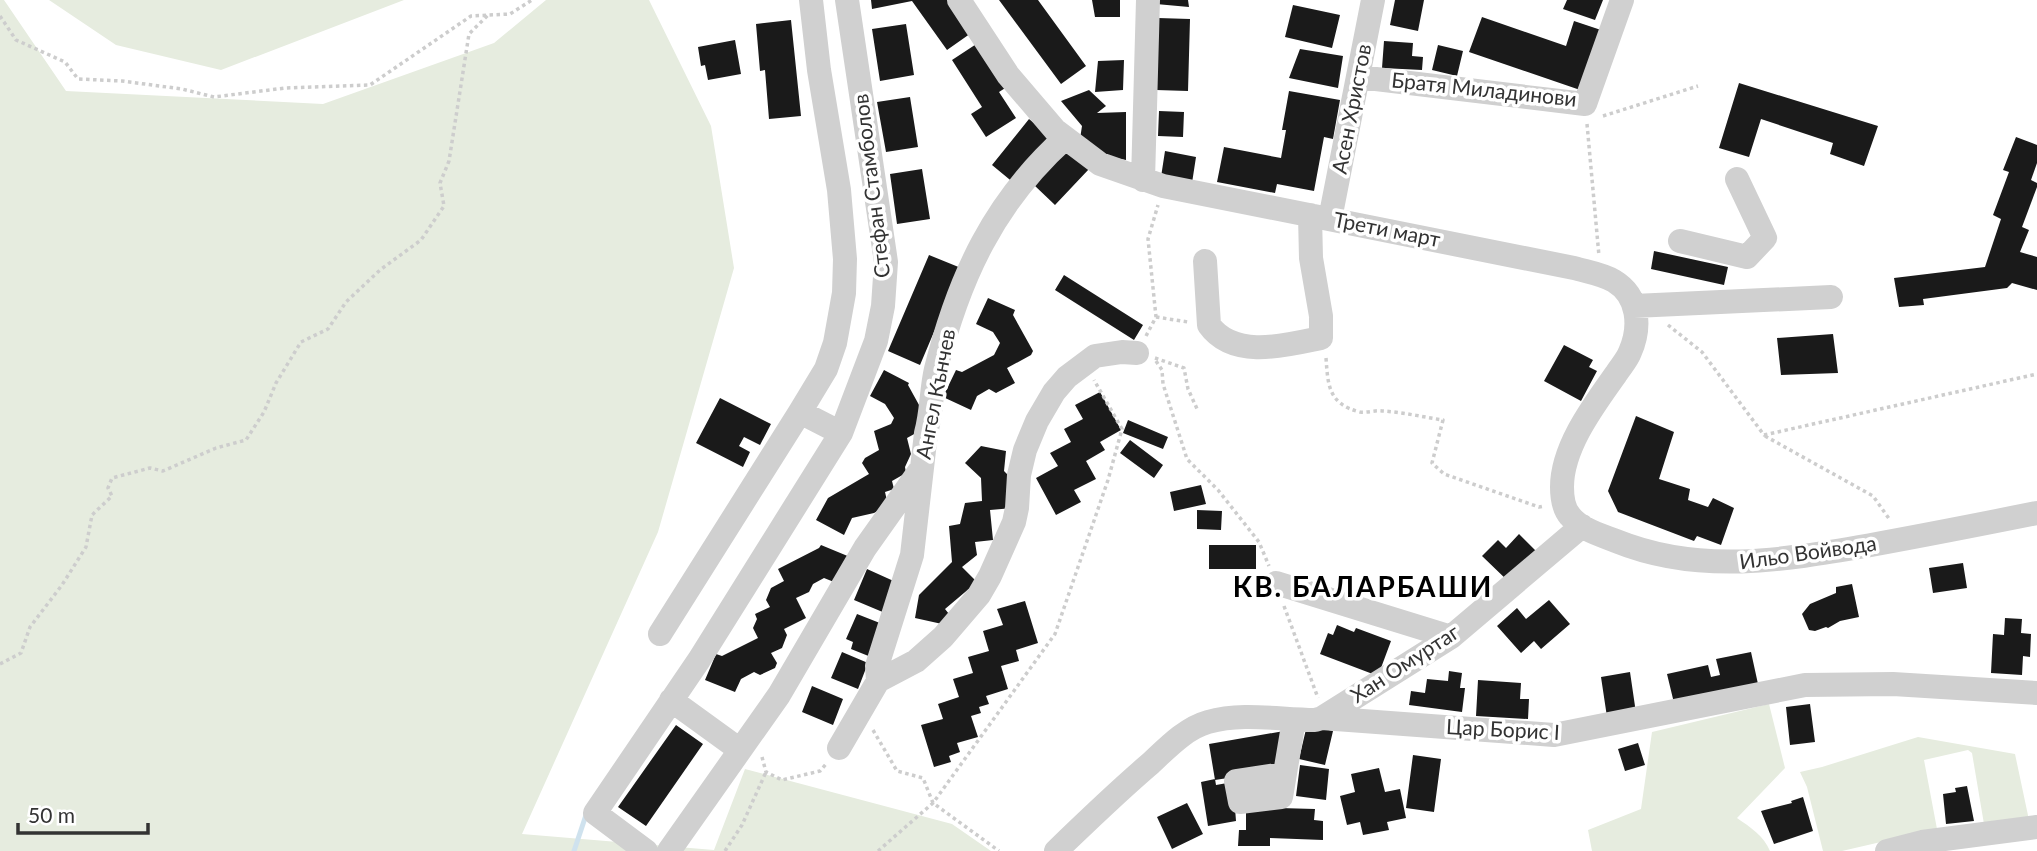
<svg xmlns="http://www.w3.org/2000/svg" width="2037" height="851" font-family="Lato,sans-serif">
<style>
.green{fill:#e6ecdf}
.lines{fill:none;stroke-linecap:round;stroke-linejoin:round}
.stream{stroke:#cfe2ee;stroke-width:5}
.building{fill:#1a1a1a}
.path{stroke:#cdcdcd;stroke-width:3.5;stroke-dasharray:3.5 3.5;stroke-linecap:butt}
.minor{stroke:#d0d0d0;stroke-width:24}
.labels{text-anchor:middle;stroke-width:7;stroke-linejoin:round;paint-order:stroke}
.street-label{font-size:21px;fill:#333;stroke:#fff}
.district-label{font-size:28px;font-weight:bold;letter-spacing:2px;fill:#000;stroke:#fff}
</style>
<rect width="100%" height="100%" fill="#fff"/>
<!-- green -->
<path class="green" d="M0 0H4L66 91 323 104 494 43 546 0H649L711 126 734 268 658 532 522 834 714 850 745 769 952 824 991 851H0Z
M49 0H404L221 70 116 45Z
M1769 704 1785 768 1737 818C1750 827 1764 836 1770 851H1592L1588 830 1641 809 1652 732Z
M1918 737 2015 754 2029 820 1984 824 1972 753 1968 750 1924 760 1937 829 1842 851H1823L1807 787 1800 772 1822 767Z"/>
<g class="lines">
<!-- stream -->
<path class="stream" d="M574 851 587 812"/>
</g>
<!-- building -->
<path class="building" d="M871 0H951L974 31 947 50 912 1 872 9Z
M999 0H1038L1086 66 1061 84Z
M1092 0H1120V17H1095Z
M1157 0H1188L1189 7 1156 4Z
M1395 0H1424L1418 31 1390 25Z
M1567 0H1603L1595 20 1563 9Z
M1293 5 1340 15 1332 48 1285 37Z
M1482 17 1566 46 1574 21 1607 32 1586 92 1469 52Z
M1158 18 1190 19 1188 91 1156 90Z
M791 20 801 116 769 119 765 70 760 71 756 24Z
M906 24 914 75 880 81 872 29Z
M984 39 1013 83 999 92 1016 118 986 137 971 114 982 107 952 60Z
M735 40 741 74 708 80 705 65 701 66 698 47Z
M1384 41 1413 43 1412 56 1423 57 1422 70 1382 68Z
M1438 45 1463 51 1457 76 1432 70Z
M1300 49 1343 56 1338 88 1289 78Z
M1124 60 1123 90 1095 92 1098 61Z
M1739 83 1878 126 1864 166 1830 154 1833 143 1761 119 1749 157 1719 148Z
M1089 90 1106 106 1097 113 1126 112V160L1099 155 1080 139 1082 126 1061 101Z
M1289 91 1340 100 1333 139 1324 137 1314 191 1277 184 1275 193 1217 182 1224 147 1281 158 1286 130H1282Z
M910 97 918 147 886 152 877 102Z
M1159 111 1184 112 1183 137 1158 136Z
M1029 119 1053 138 1015 184 992 165Z
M2016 137 2037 145V163L2031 180 2037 183V187L2022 227 2029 230 2020 252 2037 257V290L2012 283 2007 288 1923 299 1924 305 1899 307 1894 278 1985 267 2001 219 1993 215 2009 172 2003 170Z
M1068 149 1089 169 1055 205 1034 185Z
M1165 151 1196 157 1192 183 1161 177Z
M922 169 930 219 897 224 890 174Z
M1654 251 1728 267 1724 285 1651 269Z
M929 255 961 268 920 365 888 351Z
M1064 275 1143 325 1134 340 1055 290Z
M988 298 1015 310 1013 315 1033 351 1031 355 1007 368 1015 383 996 393 989 389 977 396 971 410 943 397 956 370 962 372 994 355 1000 343 993 332 976 324Z
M1833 334 1838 373 1781 375 1777 338Z
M1564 345 1593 360 1589 367 1597 371 1581 401 1544 381Z
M884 370 909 383 908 385 929 423 927 427 907 438 911 454 905 467 906 473 892 481 894 489 885 492 888 505 874 513 852 518 844 535 816 520 828 498 869 474 862 463 865 458 879 450 874 431 891 424 894 418 885 404 870 396Z
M1100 392 1121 430 1100 442 1105 450 1086 461 1096 479 1074 490 1081 502 1056 515 1036 478 1058 466 1050 453 1071 442 1064 429 1083 419 1075 405Z
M720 398 771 424 760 445 744 437 739 446 750 452 743 467 696 443Z
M1636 416 1674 432 1659 479 1690 489 1688 500 1708 507 1713 498 1734 508 1721 545 1697 536 1694 541 1618 512 1608 491Z
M1128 420 1168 437 1163 449 1123 433Z
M1130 440 1163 465 1154 478 1120 453Z
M981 446 1006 451 1004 471 1009 476 1013 508 990 510 993 540 975 542 977 555 962 567 977 582 945 609 949 614 942 624 915 618 919 595 952 562 949 526 960 524 965 503 982 501 981 478 965 463Z
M1201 485 1206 504 1174 511 1170 492Z
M1197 510 1222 511 1221 530 1197 529Z
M1519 534 1537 552 1509 582 1482 556 1498 540 1506 548Z
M821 545 850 557 839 584 824 578 813 584 809 592 796 598 806 618 784 629 787 635 782 648 771 653 777 663 775 668 760 675 754 672 741 679 735 692 705 680 716 654 722 656 758 638 753 628 757 619 755 614 770 607 766 600 771 588 784 581 778 569 819 548Z
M1209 545H1256V569H1209Z
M1963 563 1967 588 1933 593 1929 568Z
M867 569 898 583 885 613 854 600Z
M1852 584 1859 617 1840 621 1828 628 1826 627 1815 631 1809 630 1802 614 1810 604 1836 593V587Z
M1549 600 1570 624 1541 649 1534 641 1521 653 1497 626 1517 608 1526 619Z
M1025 601 1038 643 1016 650 1019 661 1001 666 1008 689 986 696 989 704 979 707 981 713 971 716 978 737 957 743 960 752 949 756 951 762 934 767 921 725 943 719 938 704 959 697 953 679 973 673 968 657 989 651 983 631 1003 625 997 609Z
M857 614 890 627 876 659 851 649 853 642 846 639Z
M2005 618 2022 619 2021 633 2031 634 2030 657 2023 656 2022 675 1991 673 1993 634 2004 635Z
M1337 625 1354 632 1356 628 1391 641 1378 676 1320 654 1328 633 1333 635Z
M842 652 868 663 858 689 831 678Z
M1751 652 1758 684 1674 703 1667 674 1708 665 1711 677 1720 675 1716 659Z
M1449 671 1462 673 1460 688H1465L1462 712 1409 705 1411 691 1425 693 1427 679 1448 681Z
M1630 672 1636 713 1607 717 1601 677Z
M1478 680 1521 683 1520 699H1529L1528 719 1476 716Z
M812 686 843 699 833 725 802 712Z
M1810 704 1815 742 1790 745 1786 707Z
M676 725 703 744 646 826 618 807Z
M1307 725 1333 731 1325 765 1299 759Z
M1284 731 1279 764 1253 774 1215 780 1209 744Z
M1638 743 1645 765 1625 771 1618 749Z
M1413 755 1441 759 1434 812 1406 808Z
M1300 765 1329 769 1326 800 1296 796Z
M1379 768 1385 792 1400 789 1406 818 1387 822 1389 830 1363 835 1360 822 1347 825 1340 796 1355 792 1351 774Z
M1215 779 1216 785 1233 782 1236 821 1208 826 1201 782Z
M1967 786 1974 821 1946 824 1943 794 1956 792 1955 788Z
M1803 797 1813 831 1774 844 1761 811 1792 803 1791 801Z
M1187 803 1203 834 1172 849 1157 817Z
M1246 807 1315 809 1314 820 1323 821V840L1270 838V846H1238L1239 830H1246Z"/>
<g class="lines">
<!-- path -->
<path class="path" d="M0 16 16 40 65 62 78 79 122 81 182 89 214 97 285 88 370 85 471 16 510 14 532 0
M1603 116 1698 86
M1587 124 1599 256
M1156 317 1188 322
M1668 325 1702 352 1764 435 2037 374
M1146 336 1156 317 1148 239 1158 205
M1155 358 1184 368 1188 389 1198 411
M1326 358C1328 385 1328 404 1360 412 1367 413 1375 410 1382 411 1402 412 1423 417 1443 420L1432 463 1444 474 1539 507 1544 506
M1156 361 1162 370 1163 384 1187 459 1218 490 1259 542 1269 566
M1765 436 1873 496 1890 520
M1284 606 1318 698
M0 664 21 653 30 627 62 585 86 547 92 515 112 496 108 488 112 478 150 468 163 471 216 448 246 440 264 412 276 383 301 342 328 329 346 302 380 270 421 240 444 206 440 183 449 161 469 34 488 15
M873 730 897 771 923 778 933 803 999 851
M762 757 766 772 782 780 820 771 827 763
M725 851 742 825 766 772
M878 851 933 803 1055 634 1108 480 1122 429 1094 380"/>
<!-- minor -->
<path class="minor" d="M959 0 1008 75 1055 130 1100 164 1163 186 1574 268C1588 272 1602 274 1614 281 1639 296 1641 327 1630 352 1627 360 1621 366 1616 374 1594 405 1562 447 1562 487 1562 497 1563 508 1570 516 1580 529 1601 535 1616 541 1700 575 1784 560 1871 545 1926 535 1982 524 2037 513
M1359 77 1585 104 1622 0
M1143 180 1148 0
M1330 219 1373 0
M1680 241 1747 257 1765 238 1737 179
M1205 261 1209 325C1234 360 1287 345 1321 338V316L1311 258 1310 215
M1634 306 1831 297
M800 412 841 433
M1276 583 1451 637
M660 634 800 412 826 369 835 343 844 293 845 259 839 190 819 70 811 0
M878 681 877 666 912 555 926 433C932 412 931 390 936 369 959 277 994 202 1065 138
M671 700 740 750
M1322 718 1451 637 1582 526
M839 748 878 681 916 661 943 637 979 595 990 576 1014 522 1017 508 1019 475 1025 450 1037 421 1054 392 1067 377 1095 356 1122 352 1137 353
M1284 774 1236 781 1240 802 1281 797 1294 720
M646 851 595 813 699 660 841 433 876 341 883 306 886 262 847 0
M669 851 779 695 865 548 921 469
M1056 851C1087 821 1118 791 1151 763 1167 748 1186 728 1208 722 1243 712 1280 720 1315 720L1322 718 1554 735 1805 685 1893 684 2037 693
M1887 851 1922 842 2037 827"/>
</g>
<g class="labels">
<!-- street labels -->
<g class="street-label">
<text transform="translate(1484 90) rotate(6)" y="7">Братя Миладинови</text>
<text transform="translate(1352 109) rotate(-79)" y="7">Асен Христов</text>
<text transform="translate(872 186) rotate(-97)" y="7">Стефан Стамболов</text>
<text transform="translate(1387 230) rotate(11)" y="7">Трети март</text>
<text transform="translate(936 394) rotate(-79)" y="7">Ангел Кънчев</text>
<text transform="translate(1808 553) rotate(-8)" y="7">Ильо Войвода</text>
<text transform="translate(1405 664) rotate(-33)" y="7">Хан Омуртаг</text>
<text transform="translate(1503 730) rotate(3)" y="7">Цар Борис I</text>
</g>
<!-- district labels -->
<g class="district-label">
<text x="1363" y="597">КВ. БАЛАРБАШИ</text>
</g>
</g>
<!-- scale -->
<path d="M18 823v10h130v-10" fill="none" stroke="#333333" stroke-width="3.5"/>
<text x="28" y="823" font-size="21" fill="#333333" stroke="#ffffff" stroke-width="5" paint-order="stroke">50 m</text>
</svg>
